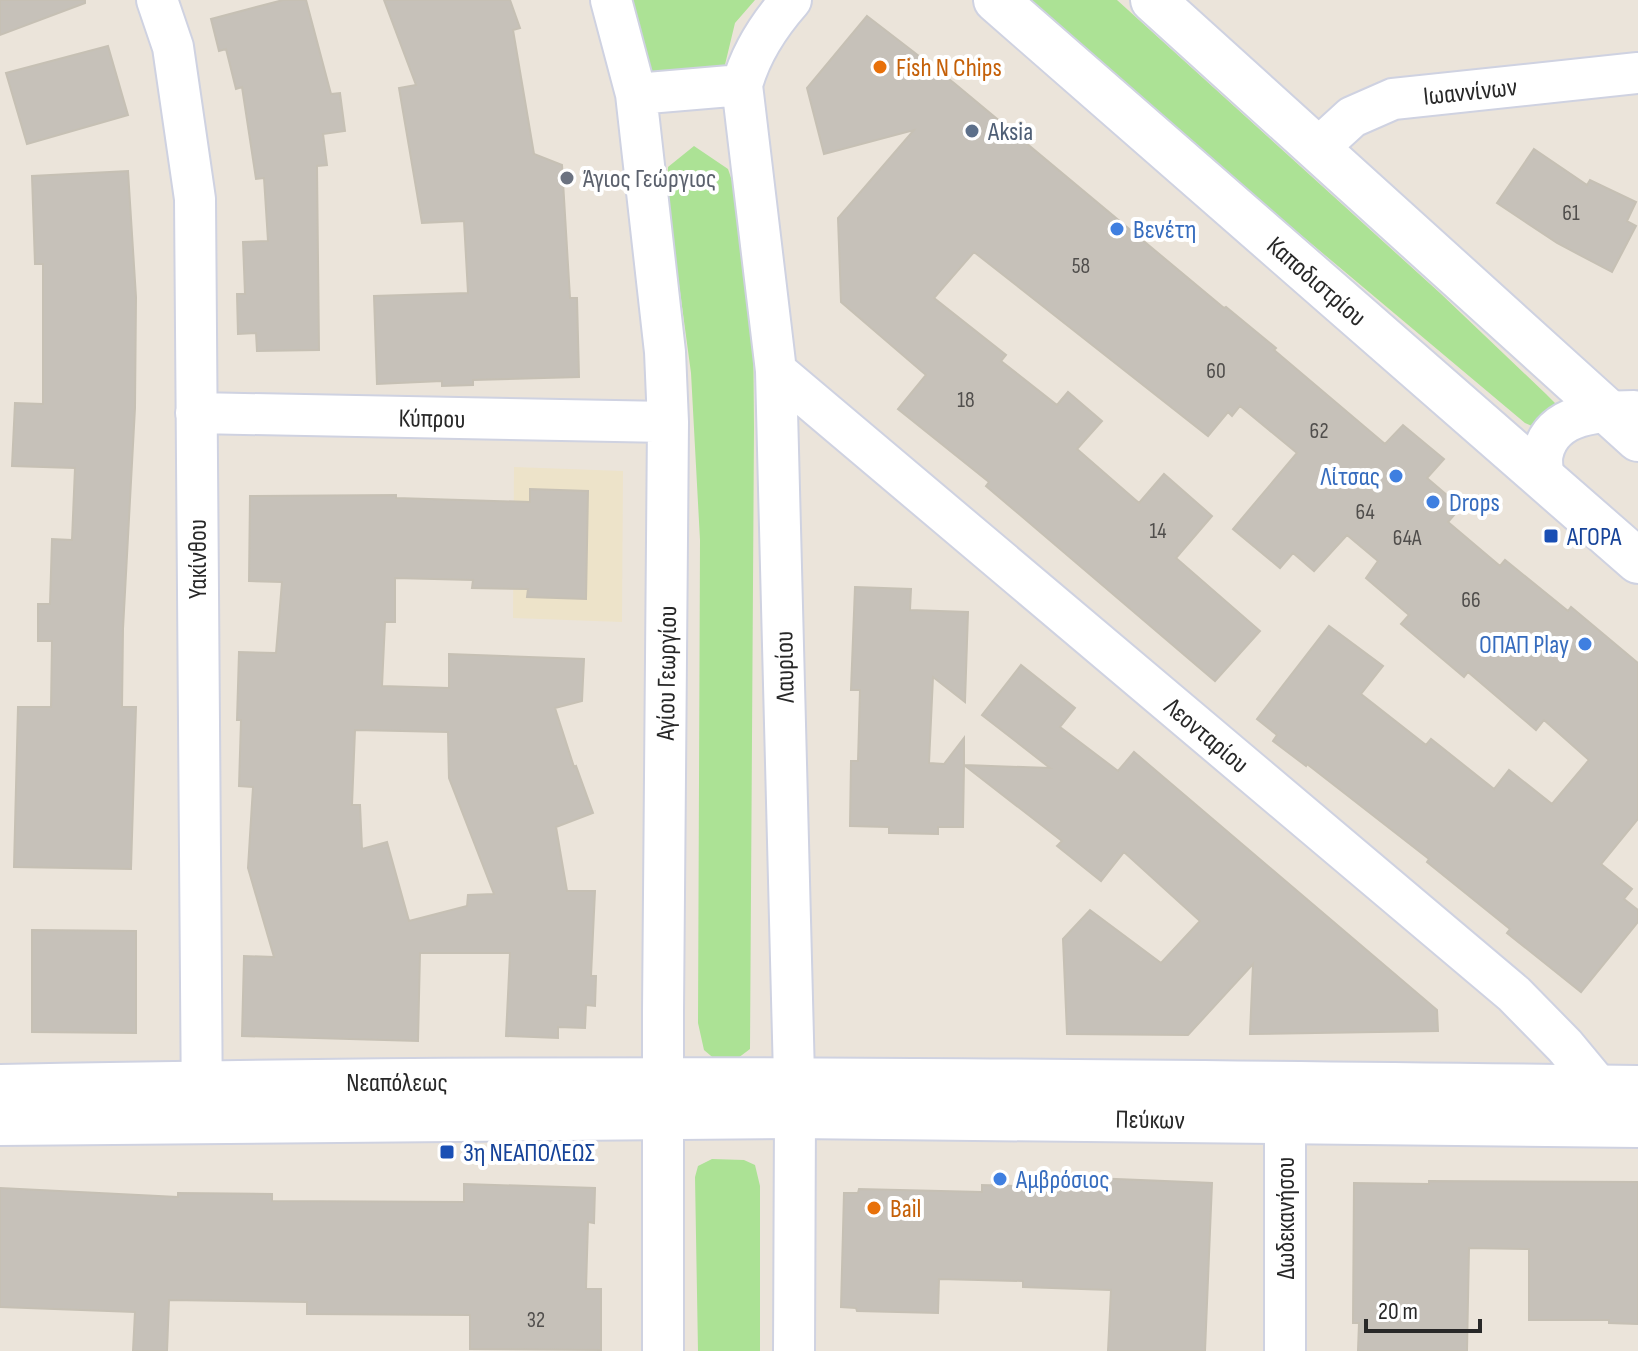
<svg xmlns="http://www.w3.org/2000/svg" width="1638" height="1351" font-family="'Sofia Sans Condensed',sans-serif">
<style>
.education{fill:#ede3c9}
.green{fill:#ace295}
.building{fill:#c6c1b9;stroke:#c6c0b4;stroke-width:2;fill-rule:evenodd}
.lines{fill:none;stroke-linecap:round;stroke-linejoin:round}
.minor-casing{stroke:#cfd2e1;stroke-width:44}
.tertiary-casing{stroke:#cfd2e1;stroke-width:48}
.secondary-casing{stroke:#cfd2e1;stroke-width:48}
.minor{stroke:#fff;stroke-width:40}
.tertiary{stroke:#fff;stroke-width:44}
.secondary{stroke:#fff;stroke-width:44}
.food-dot{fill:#e8710a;stroke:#fff;stroke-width:3}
.service-dot{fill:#5c6f8a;stroke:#fff;stroke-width:3}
.worship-dot{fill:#6b7280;stroke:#fff;stroke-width:3}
.shop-dot{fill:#3f7fe0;stroke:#fff;stroke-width:3}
.transit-dot{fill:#1a4fb4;stroke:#fff;stroke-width:3}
.labels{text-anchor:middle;stroke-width:8;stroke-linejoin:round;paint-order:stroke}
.number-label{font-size:22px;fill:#504e4c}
.food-label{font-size:26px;fill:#c56008;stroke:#fff;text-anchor:start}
.street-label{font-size:26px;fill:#282828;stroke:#fff}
.service-label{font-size:26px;fill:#4e5e75;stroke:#fff;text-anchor:start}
.worship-label{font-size:26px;fill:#5b616d;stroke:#fff;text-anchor:start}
.shop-label{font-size:26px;fill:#366cbe;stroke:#fff;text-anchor:start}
.transit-label{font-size:26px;fill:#164399;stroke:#fff;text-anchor:start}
</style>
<rect width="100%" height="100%" fill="#ebe4da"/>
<!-- education -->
<path class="education" d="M514 467 623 471 622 622 513 618Z"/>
<!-- green -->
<path class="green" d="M631 0H755L735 23 723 73 655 79 646 60Z
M1021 0H1117L1440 293 1546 394 1556 404 1551 424 1541 430 1525 423Z
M694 146 728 169 740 204 753 310 754 428 750 1049 738 1058 717 1061 704 1050 698 1023 700 540 691 373 667 195 668 167Z
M712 1159 744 1160 755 1165 760 1186V1351H698L695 1177 698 1166Z"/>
<!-- building -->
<path class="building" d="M0 0H85V3L0 35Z
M283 0H306L331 94 340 93 345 131 323 134 327 165 317 166 319 350 257 351 256 333 238 334 237 294H245L243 242 268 241 264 178 256 179 242 87 236 89 226 49 219 51 211 19Z
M384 0H510L520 28 513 30 534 154 562 165 570 298H577L579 377 473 380V385L442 386V381L377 384 374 296 468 293 464 221 422 223 399 88 416 85Z
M867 16 954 83 1224 308 1226 307 1276 348 1274 350 1385 444 1403 425 1444 459 1427 478 1461 507 1448 522 1500 566 1505 560 1568 611 1571 607 1638 663V819L1601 864 1632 889 1624 899 1638 910V922L1581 992 1507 933 1510 929 1427 862 1429 859 1307 764 1306 766 1273 741 1277 735 1257 719 1329 626 1383 666 1361 694 1426 745 1431 739 1494 789 1509 770 1552 804 1589 760 1544 720 1536 730 1468 672 1464 677 1401 624 1409 615 1366 578 1378 561 1347 535 1314 571 1293 553 1280 568 1233 529 1297 453 1240 406 1232 416 1228 412 1208 436 974 252 934 298 1006 355 1001 361 1057 405 1068 392 1102 421 1077 449 1139 503 1164 474 1212 516 1176 558 1260 631 1215 681 986 486 989 482 898 409 926 375 841 302 838 218 914 130 824 154 807 88Z
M108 46 128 115 27 144 6 73Z
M1534 149 1587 185 1590 180 1636 202 1627 221 1636 226 1612 272 1557 243 1497 203Z
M128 171 136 297 135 408 123 629 122 707H136L131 869 14 867 18 707H51L52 641H38V604H50L52 539 72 540 75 468 12 466 15 403 43 404V264H35L32 176Z
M530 489 588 491 586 599 527 597 528 589 472 588 473 580 395 578V622H385L382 686 449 688V654L584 659 582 701 555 708 574 767 576 766 593 813 556 827 567 891H595L591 976H596L595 1006 586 1005 585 1028 558 1027V1038L506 1036 510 953H420L418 1041 242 1036 244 956 274 957 248 868 253 787 239 786 241 720H237L239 652 276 653 282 582 249 581 250 496 396 495V498L530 502ZM355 730 448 732 449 778 494 894 468 895 467 906 409 921 387 842 362 849 360 805H352Z
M855 587 911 589 910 610 968 612 965 702 933 677 929 763 944 764 964 738V765L1050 768 982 715 1021 665 1075 708 1060 727 1118 771 1134 752 1437 1010 1438 1031 1250 1034 1253 964 1188 1035 1067 1034 1063 939 1090 910 1161 963 1200 921 1124 852 1101 881 1057 846 1062 841 964 765 963 827H938V834L889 833V827L850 826 851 761H858L860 690H851Z
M32 930 136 931V1033L32 1032Z
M1092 1178 1212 1183 1205 1351H1108L1111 1290 1023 1287V1281L939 1279 938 1313 857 1311 856 1308 841 1307 844 1193H858L859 1189 982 1192V1185L1092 1188Z
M1429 1181 1638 1182V1324L1609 1323V1320H1529V1249L1469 1248 1467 1351H1358L1359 1323H1353L1354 1183 1429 1184Z
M464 1184 595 1188 594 1223 588 1222 586 1289H601V1350L470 1349V1315L307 1314V1302L169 1300 167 1351H133L135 1312 0 1307V1188L178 1197V1193L272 1194V1201L464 1202Z"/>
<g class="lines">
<!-- minor casing -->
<g class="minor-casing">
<path id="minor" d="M157 0 173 47 195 199 202 1116
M611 0 636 94 665 352 668 422 663 1012V1351
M791 0C769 25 751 52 742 85L776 371 795 1116 794 1351
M636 94 742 85
M1317 149 1352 117 1393 99 1638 73
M776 371 1514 994 1565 1046 1599 1087 1598 1112
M196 413 668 422
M1543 478C1543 470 1541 460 1543 453 1552 412 1601 411 1634 411
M1285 1089V1351"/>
</g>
<!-- tertiary casing -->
<g class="tertiary-casing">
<path id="tertiary" d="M0 1087C546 1075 1092 1081 1638 1088
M0 1123 795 1116 1638 1125"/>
</g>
<!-- secondary casing -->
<g class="secondary-casing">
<path id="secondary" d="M996 0 1638 561
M1153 0 1638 439"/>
</g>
<!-- minor -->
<use href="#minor" class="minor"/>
<!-- tertiary -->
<use href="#tertiary" class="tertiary"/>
<!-- secondary -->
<use href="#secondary" class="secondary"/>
</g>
<!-- markers -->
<g class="food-dot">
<circle cx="880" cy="67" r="8"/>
<circle cx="874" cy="1208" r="8"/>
</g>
<circle class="service-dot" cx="972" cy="131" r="8"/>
<circle class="worship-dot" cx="567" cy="178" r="8"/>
<g class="shop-dot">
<circle cx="1117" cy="229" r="8"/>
<circle cx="1396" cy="476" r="8"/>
<circle cx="1433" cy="502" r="8"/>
<circle cx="1585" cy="644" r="8"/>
<circle cx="1000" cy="1179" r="8"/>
</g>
<g class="transit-dot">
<rect x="1543" y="528" width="16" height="16" rx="4"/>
<rect x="439" y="1144" width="16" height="16" rx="4"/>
</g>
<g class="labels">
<!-- number labels -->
<g class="number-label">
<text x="1571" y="220">61</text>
<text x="1081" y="273">58</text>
<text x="1216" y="378">60</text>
<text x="966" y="407">18</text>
<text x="1319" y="438">62</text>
<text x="1365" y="519">64</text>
<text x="1158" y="538">14</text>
<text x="1407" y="545">64Α</text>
<text x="1471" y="607">66</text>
<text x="536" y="1327">32</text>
</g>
<!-- food labels -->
<g class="food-label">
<text x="896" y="76">Fish N Chips</text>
<text x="890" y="1217">Bail</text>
</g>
<!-- street labels -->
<g class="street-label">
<text transform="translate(1470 91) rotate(-6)" y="9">Ιωαννίνων</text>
<text transform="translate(1317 281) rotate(41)" y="9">Καποδιστρίου</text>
<text transform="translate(432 418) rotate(1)" y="9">Κύπρου</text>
<text transform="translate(197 559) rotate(-90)" y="9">Υακίνθου</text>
<text transform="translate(784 667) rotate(-91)" y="9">Λαυρίου</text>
<text transform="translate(666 673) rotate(-89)" y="9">Αγίου Γεωργίου</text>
<text transform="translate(1207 735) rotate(40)" y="9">Λεονταρίου</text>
<text x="397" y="1091">Νεαπόλεως</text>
<text transform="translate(1150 1119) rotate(1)" y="9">Πεύκων</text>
<text transform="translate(1285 1218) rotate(-90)" y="9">Δωδεκανήσου</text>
</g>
<!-- service labels -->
<g class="service-label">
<text x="988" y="140">Aksia</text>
</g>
<!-- worship labels -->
<g class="worship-label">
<text x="583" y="187">Άγιος Γεώργιος</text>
</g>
<!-- shop labels -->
<g class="shop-label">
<text x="1133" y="238">Βενέτη</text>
<text x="1380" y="485" text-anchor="end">Λίτσας</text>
<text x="1449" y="511">Drops</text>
<text x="1569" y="653" text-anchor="end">ΟΠΑΠ Play</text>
<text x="1016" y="1188">Αμβρόσιος</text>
</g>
<!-- transit labels -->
<g class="transit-label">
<text x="1567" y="545">ΑΓΟΡΑ</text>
<text x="463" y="1161">3η ΝΕΑΠΟΛΕΩΣ</text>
</g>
</g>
<!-- scale -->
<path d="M1366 1319v12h114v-12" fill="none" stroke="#282828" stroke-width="4"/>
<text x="1378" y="1319" font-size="24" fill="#282828" stroke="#ffffff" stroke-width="6" paint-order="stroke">20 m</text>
</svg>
